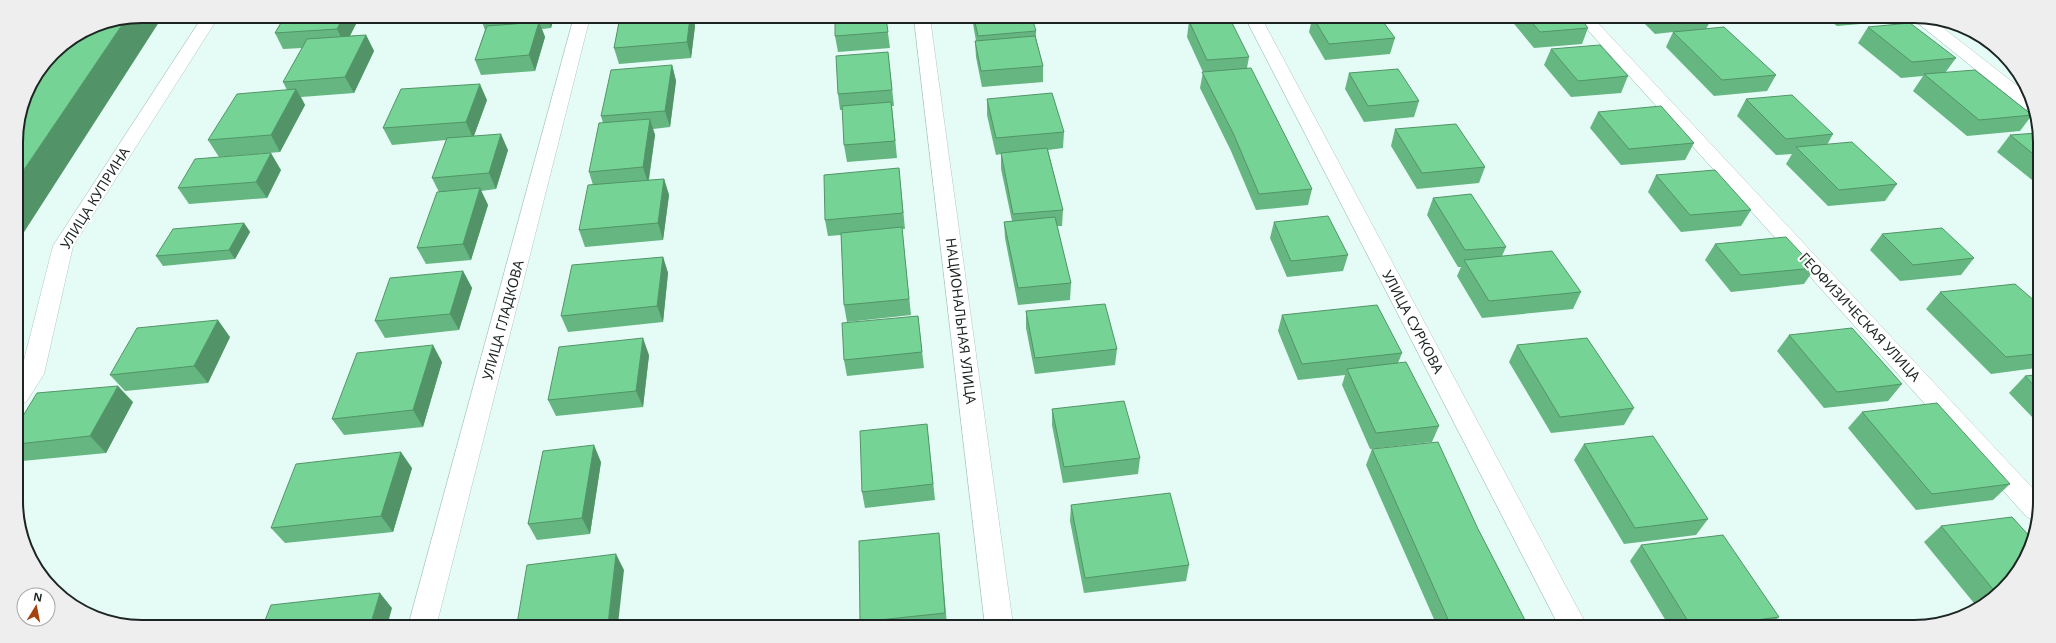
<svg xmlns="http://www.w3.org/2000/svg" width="2056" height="643" font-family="'Noto Sans',sans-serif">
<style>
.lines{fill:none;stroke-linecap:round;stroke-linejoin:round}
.street-casing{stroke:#b2c8c3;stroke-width:1}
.street{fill:#fff;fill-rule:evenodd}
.wall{fill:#65b680}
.shaded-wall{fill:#529468}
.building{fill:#75d495;stroke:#529468}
.labels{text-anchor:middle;stroke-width:4;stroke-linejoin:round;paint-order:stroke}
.street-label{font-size:14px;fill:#1c2523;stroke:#fff}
.rim{fill:none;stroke:#1c2523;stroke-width:2}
</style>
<rect width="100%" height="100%" fill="#e4fbf6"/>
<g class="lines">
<!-- street casing -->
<g class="street-casing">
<path id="street" d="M203 16H219L73 246 44 374 26 402 18 405V378L21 372 53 246Z
M574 17H590L437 623H409Z
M914 18H930L1013 625H985Z
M1246 19H1262L1587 626H1559Z
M1578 19 1595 20 2036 492V520L2027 517Z
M1914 20H1933L2024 91 2034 110 2025 109Z"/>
</g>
<!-- street -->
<use href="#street" class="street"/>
</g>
<!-- wall -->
<path class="wall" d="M285 16 356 17 358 20 350 36 366 35 374 51 354 93 301 97 305 105 280 152 219 157 208 140 287 90 283 82 302 48 283 49 275 33Z
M480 17H554L551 28 542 29 545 37 535 71 481 75 475 60 485 30Z
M620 17H693L695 26 691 58 619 64 614 48Z
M886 18 890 48 838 52 835 36Z
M972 18H1032L1036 31V38L1043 66V82L982 87 976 57 975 41H976Z
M1312 19H1381L1395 38 1390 54 1325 60 1309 32Z
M1510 19H1581L1588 28 1582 44 1534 48Z
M1641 20H1711L1706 29 1776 75 1767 91 1714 96 1666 47 1673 32 1655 34Z
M1829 20H1884L1883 22 1837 26Z
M1189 21 1249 57 1247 68 1312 189 1308 205 1256 210 1231 151 1200 88 1203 72 1187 37Z
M1868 27 1956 58 1945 73 2032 115 2020 131 1967 136 1913 91 1923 76 1901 78 1858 43Z
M1551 49 1628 76 1621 93 1571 97 1544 65Z
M888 52 894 106H892L897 158 847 162 844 145 843 110H840L838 94Z
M672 65 676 81 670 127 653 129 655 135 649 180 664 179 669 195 663 240 585 247 579 230 593 185 589 172 603 123 601 116Z
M1349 73 1419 101 1414 117 1364 122 1345 89Z
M987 99 1064 132 1063 148 1048 150 1063 210 1062 226H1057L1071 283 1070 300 1018 305 1005 238 1004 222 1012 221 1001 169V154L996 155 987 115Z
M1746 99 1833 134 1827 145 1897 184 1885 201 1828 206 1786 164 1792 154 1776 155 1737 116Z
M487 100 474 136 508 150 496 189 481 191 488 205 471 260 426 264 417 248 439 192 432 178 446 140 392 145 383 128Z
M1598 112 1694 143 1685 160 1621 165 1590 128Z
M1395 129 1485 167 1479 183 1417 189 1391 146Z
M2038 133 2037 184 1997 152 2010 135Z
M899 168 905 229H902L911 315 847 322 844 305 841 235 828 236 825 220Z
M281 170 267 198 189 204 178 188Z
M1656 175 1751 210 1741 226 1681 232 1648 192Z
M1433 198 1506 247 1502 256 1581 292 1573 309 1482 318 1457 276 1461 267H1458L1427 215Z
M1274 222 1348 255 1343 271 1287 277 1270 238Z
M244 223 250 232 235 259 163 266 156 256Z
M1882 234 1974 258 1961 275 1900 281 1870 250Z
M1715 244 1815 268 1804 284 1731 292 1705 260Z
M663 257 668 273 663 322 568 332 561 316Z
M463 271 472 288 459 330 385 338 375 321Z
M1940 292 2037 303 2036 368 1991 374 1926 309Z
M1026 311 1117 349 1115 365 1035 374 1026 328Z
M1282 315 1402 353 1398 363 1439 426 1432 442 1370 449 1342 385 1345 375 1298 380 1278 331Z
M918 316 924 368 847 376 844 360Z
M1789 335 1902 384 1888 401 1824 408 1777 351Z
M230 337 208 383 125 391 110 375Z
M1517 345 1634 408 1624 425 1551 433 1509 362Z
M649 355 643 407 556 416 548 400Z
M442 362 423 427 344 435 332 419Z
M2036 375V421L2009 393 2025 376Z
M133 402 106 453 22 461 18 457V424Z
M1052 409 1140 458 1138 474 1063 483 1052 425Z
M1862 412 2010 484 1993 500 1916 510 1848 428Z
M927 424 935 500 865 508 862 492Z
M1584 444 1708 519 1696 535 1624 544 1574 460Z
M1372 449 1478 529 1527 624 1525 626H1437L1366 465Z
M601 462 590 534 537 540 528 524Z
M412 468 393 532 285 543 271 528Z
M1071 505 1189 565 1186 581 1084 593 1070 521Z
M1941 526 2019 571 1991 601 1978 608 1924 542Z
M939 533 947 625 861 624 860 622Z
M1641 545 1779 617 1770 626H1669L1630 561Z"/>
<!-- shaded-wall -->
<path class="shaded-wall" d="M142 16H163L17 243V180L126 19Z
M344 16 356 17 358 20 345 45 337 29Z
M547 17H554L551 28Z
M690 17H693L695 26 691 58 687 42Z
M539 22 545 37 535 71 529 55Z
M366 35 374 51 354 93 345 77Z
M672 65 676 81 670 127 665 111Z
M480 84 487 100 473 138 466 122Z
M296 89 305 105 280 152 271 135Z
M650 119 655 135 648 183 643 167Z
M501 134 508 150 496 189 489 173Z
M271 153 281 170 267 198 256 182Z
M664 179 669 195 663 240 658 223Z
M480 188 488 205 471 260 463 244Z
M244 223 250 232 235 259 229 250Z
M663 257 668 273 663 322 657 306Z
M463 271 472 288 459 330 450 314Z
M218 320 230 337 208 383 194 366Z
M643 338 649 355 643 407 636 391Z
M433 345 442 362 423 427 413 410Z
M118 386 133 402 106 453 90 436Z
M594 445 601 462 590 534 582 518Z
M401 452 412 468 393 532 381 516Z
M616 554 624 570 618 624H608Z
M380 593 392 608 388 623H371Z"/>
<!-- building -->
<path class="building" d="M285 16H344L337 29 275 33Z
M620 17H690L687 42 614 48Z
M835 18H886L888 32 835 36Z
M974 18H1032L1036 31 978 36Z
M126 19 17 180 16 134 26 94 53 53 94 26Z
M1220 19H1230L1249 57 1207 60 1189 21Z
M1314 19H1381L1395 38 1329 44Z
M1529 19H1581L1588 28 1540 32Z
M539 22 529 55 475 60 487 26Z
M1910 23 1956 58 1912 62 1868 27Z
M1724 27 1776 75 1722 80 1673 32Z
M366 35 345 77 283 82 307 39Z
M1035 36 1043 66 981 71 975 41Z
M1600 45 1628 76 1578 81 1551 49Z
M888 52 892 90 838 94 836 56Z
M672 65 665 111 601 116 611 70Z
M1251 68 1312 189 1259 194 1234 135 1202 72Z
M1398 69 1419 101 1368 106 1349 73Z
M1975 70 2032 115 1979 120 1924 74Z
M480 84 466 122 383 128 401 89Z
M296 89 271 135 208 140 237 94Z
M1052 93 1064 132 996 138 987 99Z
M1792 95 1833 134 1786 139 1746 99Z
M891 102 895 141 844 145 842 106Z
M1661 106 1694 143 1629 149 1598 112Z
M650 119 643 167 589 172 599 123Z
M1456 124 1485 167 1422 173 1395 129Z
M2038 133 2037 157 2010 135Z
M501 134 489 173 432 178 447 138Z
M1852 142 1897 184 1839 190 1796 147Z
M1047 148 1063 210 1013 214 1001 153Z
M271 153 256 182 178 188 195 159Z
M899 168 903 213 825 220 824 175Z
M1715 170 1751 210 1690 215 1656 175Z
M664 179 658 223 579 230 588 185Z
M480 188 463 244 417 248 437 192Z
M1471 194 1506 247 1465 250 1433 198Z
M1328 216 1348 255 1291 261 1274 222Z
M1055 217 1071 283 1018 288 1004 222Z
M244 223 229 250 156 256 173 229Z
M902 227 909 299 844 305 841 233Z
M1942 228 1974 258 1913 265 1882 234Z
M1786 237 1815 268 1741 275 1715 244Z
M1552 251 1581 292 1489 301 1464 260Z
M663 257 657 306 561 316 572 265Z
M463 271 450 314 375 321 390 278Z
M2015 284 2037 303 2036 354 2006 357 1940 292Z
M1105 304 1117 349 1035 358 1026 311Z
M1377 305 1402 353 1302 364 1282 315Z
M918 316 922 352 844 360 842 323Z
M218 320 194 366 110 375 137 328Z
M1852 328 1902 384 1837 392 1789 335Z
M643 338 636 391 548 400 559 347Z
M1587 338 1634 408 1560 417 1517 345Z
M433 345 413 410 332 419 357 353Z
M1406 362 1439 426 1376 433 1347 369Z
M2036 375V388L2025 376Z
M118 386 90 436 18 444V424L37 393Z
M1124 401 1140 458 1064 467 1052 409Z
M1937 403 2010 484 1932 494 1862 412Z
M927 424 933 484 862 492 860 431Z
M1653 436 1708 519 1635 528 1584 444Z
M1438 442 1478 529 1527 624 1512 626H1451L1372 449Z
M594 445 582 518 528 524 543 451Z
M401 452 381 516 271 528 296 464Z
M1170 493 1189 565 1085 578 1071 505Z
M2012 517 2033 540 2019 571 1997 594 1941 526Z
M939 533 945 613 860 622 859 541Z
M1723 535 1779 617 1710 626H1691L1641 545Z
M616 554 608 624H517L527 565Z
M380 593 371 623H264L271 605Z"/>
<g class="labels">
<!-- street labels -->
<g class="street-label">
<text transform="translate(95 198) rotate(-58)" y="5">УЛИЦА КУПРИНА</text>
<text transform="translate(1860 317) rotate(47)" y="5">ГЕОФИЗИЧЕСКАЯ УЛИЦА</text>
<text transform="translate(503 320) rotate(-75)" y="5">УЛИЦА ГЛАДКОВА</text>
<text transform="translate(961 321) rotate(83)" y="5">НАЦИОНАЛЬНАЯ УЛИЦА</text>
<text transform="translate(1413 322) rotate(62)" y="5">УЛИЦА СУРКОВА</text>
</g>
</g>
<!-- crop -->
<path d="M0 0H2056V643H0ZM142 23H1914A119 119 0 0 1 2033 142V501A119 119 0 0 1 1914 620H142A119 119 0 0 1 23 501V142A119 119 0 0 1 142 23Z" fill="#edeeed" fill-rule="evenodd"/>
<path class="rim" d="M142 23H1914A119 119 0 0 1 2033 142V501A119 119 0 0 1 1914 620H142A119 119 0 0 1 23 501V142A119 119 0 0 1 142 23Z"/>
<!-- north arrow -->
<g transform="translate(36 607) rotate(10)"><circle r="19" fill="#ffffff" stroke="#a4a8a7"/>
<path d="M0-3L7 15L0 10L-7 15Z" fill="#a6430e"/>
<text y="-6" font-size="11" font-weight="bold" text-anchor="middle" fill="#1c2523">N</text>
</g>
</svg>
